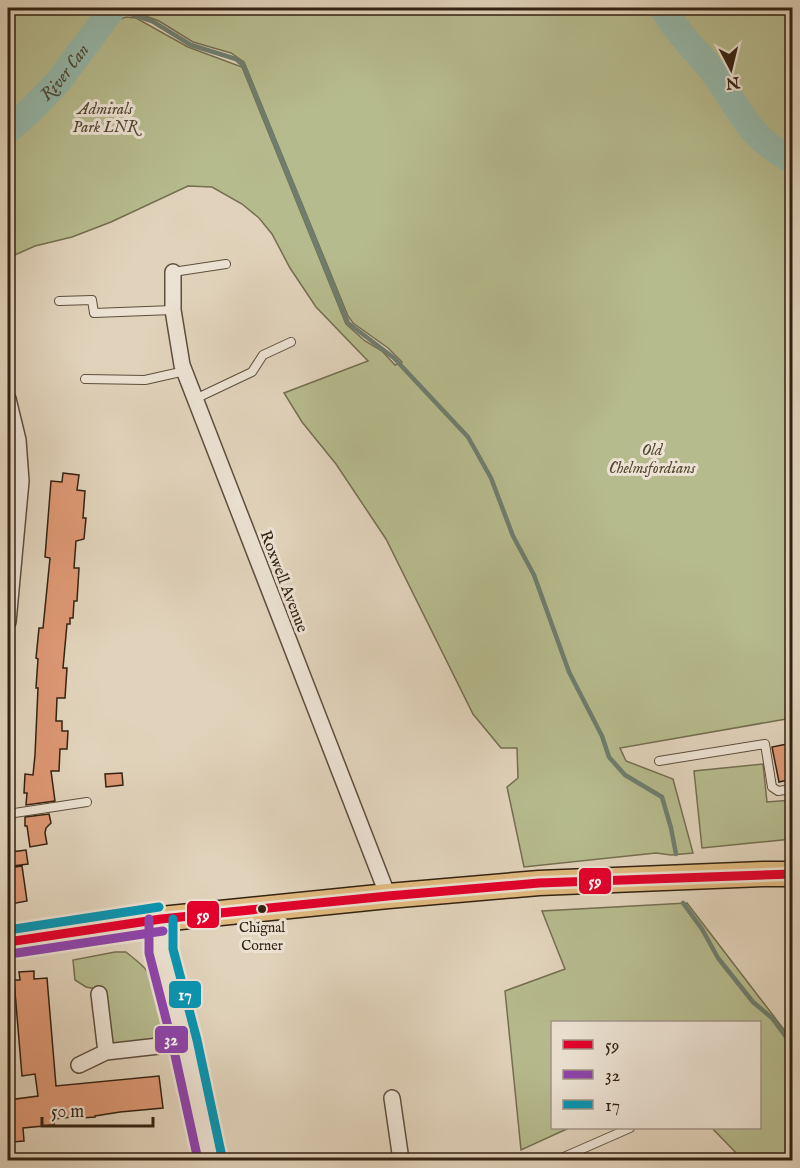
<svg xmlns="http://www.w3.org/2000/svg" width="800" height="1168" font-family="'IM FELL English',serif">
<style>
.green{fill:#b6bb8e;stroke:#746e50;stroke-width:1.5}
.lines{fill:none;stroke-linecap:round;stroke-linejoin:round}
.stream{stroke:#6e7d6e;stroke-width:4.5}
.river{stroke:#95b9ab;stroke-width:27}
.building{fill:#dd9874;stroke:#332212;stroke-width:1.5}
.service-casing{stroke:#5e4e3c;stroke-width:10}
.minor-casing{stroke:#5e4e3c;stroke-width:18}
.tertiary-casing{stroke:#5e4e3c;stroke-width:22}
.primary-casing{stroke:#332212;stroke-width:27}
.service{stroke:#ece2d3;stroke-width:8}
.minor{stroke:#ece2d3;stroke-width:15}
.tertiary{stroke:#ece2d3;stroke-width:20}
.primary{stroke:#e0ba7e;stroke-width:24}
.bus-1-casing{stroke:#ece2d3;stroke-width:14}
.bus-2-casing{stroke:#ece2d3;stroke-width:14}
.bus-3-casing{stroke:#ece2d3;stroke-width:14}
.bus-1{stroke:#e4002b;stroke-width:9}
.bus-2{stroke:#8e44ad;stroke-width:9}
.bus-3{stroke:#0895b2;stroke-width:9}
.bus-dot{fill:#332212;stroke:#ece2d3;stroke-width:2}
.labels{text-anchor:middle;stroke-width:6;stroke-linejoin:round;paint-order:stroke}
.bus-label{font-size:14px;fill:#332212;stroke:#ece2d3}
.park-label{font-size:16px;font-style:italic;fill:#544831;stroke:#ece2d3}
.street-label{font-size:16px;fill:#332212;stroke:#ece2d3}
.water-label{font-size:18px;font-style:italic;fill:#4c4838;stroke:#ece2d3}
.line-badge{stroke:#ece2d3;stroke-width:2}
.badge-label{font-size:16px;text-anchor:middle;font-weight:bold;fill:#fff}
</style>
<rect width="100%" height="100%" fill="#e1d3bb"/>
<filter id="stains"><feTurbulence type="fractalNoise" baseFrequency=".00333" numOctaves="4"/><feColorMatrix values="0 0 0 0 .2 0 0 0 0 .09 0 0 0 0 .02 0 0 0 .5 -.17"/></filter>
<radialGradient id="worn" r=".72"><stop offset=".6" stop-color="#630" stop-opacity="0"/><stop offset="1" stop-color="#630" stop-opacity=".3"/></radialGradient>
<!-- green -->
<path class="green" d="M8 8H104L103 10 117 20 126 17 136 18 188 47 242 67 346 324 365 341 382 351 395 365 402 362 388 348 353 323 348 316 244 62 231 53 193 42 159 21 124 8H792V718L620 748 626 761 673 779 693 853 671 855 656 853 524 867 507 787 518 778 517 748H501L473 714 386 539 336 464 302 422 284 393 368 361 316 307 290 268 272 234 259 218 242 204 212 187 188 186 111 222 72 237 35 246 8 258Z
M763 764 767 802 792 800V839L702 848 694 771Z
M687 903 792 1040V1160H743L712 1128H760V1022H552V1128H569L521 1150 505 991 565 969 542 911Z
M115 952H126C133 958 142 964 147 971 156 982 165 1020 167 1034L163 1040 118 1047 111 1044 101 990 86 987 75 980 73 960Z"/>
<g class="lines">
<!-- stream -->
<path class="stream" d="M110 13H128L152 21 191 45 236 59 244 66 348 323 394 358 468 437 491 478 513 536 534 575 569 672 602 736 609 757 625 775 662 797 671 828 676 854
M683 903 702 929 718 958 753 1002 772 1018 792 1045"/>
<!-- river -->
<g class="river">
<path d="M663 8C676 32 697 51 714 73 741 111 748 137 792 160"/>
<path id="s1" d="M8 130 30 111 57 83 113 8"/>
</g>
</g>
<!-- building -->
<path class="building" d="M63 473 79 475 77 490 85 491 83 518H86L84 539 76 541 74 568H79L77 601H74L73 618H70V624H67L63 668H67L65 698H57L56 721H62V731H68L67 749H60L59 771H51L55 801 26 805 27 793H24L25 774 33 775 35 755 38 688H36L38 659 36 658 39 628H43L50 558 45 557 51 481 62 482Z
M792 743V779L779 782 772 747Z
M122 773 123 785 106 787 105 774Z
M49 814 51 823 46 828 45 833 47 844 30 847 27 826H25V817Z
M26 850 28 864 13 866 11 852Z
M22 866 27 901 11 904 10 900H8V868Z
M34 971V979L47 978 56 1086 159 1076 163 1108 120 1112 95 1116V1117L82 1118 81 1116 54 1119V1125L23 1128 24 1141 12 1142 8 1100 38 1096 35 1074 22 1076 14 980H20L19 972Z"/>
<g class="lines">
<!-- service casing -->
<g class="service-casing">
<path id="service" d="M173 272 226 264
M59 301 92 300 94 313 173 310
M85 379 145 380 185 371
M195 399 252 372 263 355 291 342
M659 761 765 744 772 787 778 791 792 789
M8 814 87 802
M557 1160 630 1128"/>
</g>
<!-- minor casing -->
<g class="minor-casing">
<path id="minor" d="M173 272V310L182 365 388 896
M8 399 18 440 21 481 8 622
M99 994 106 1052
M79 1065 106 1052 185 1043
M392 1098 401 1160"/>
</g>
<!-- tertiary casing -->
<g class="tertiary-casing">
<path id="tertiary" d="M161 919V951L185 1043 210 1160"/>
</g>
<!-- primary casing -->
<g class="primary-casing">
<path id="primary" d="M8 942 161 919 388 896 539 883 763 874H792"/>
</g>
<!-- service -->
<use href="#service" class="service"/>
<!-- minor -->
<use href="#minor" class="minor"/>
<!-- tertiary -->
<use href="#tertiary" class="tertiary"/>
<!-- primary -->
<use href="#primary" class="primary"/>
<!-- bus-1 casing -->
<g class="bus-1-casing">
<path id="bus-1" d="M8 942 161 919 388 896 539 883 792 874"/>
</g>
<!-- bus-2 casing -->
<g class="bus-2-casing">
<path id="bus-2" d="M149 919V953L173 1046 198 1160
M10 954 163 931"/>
</g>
<!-- bus-3 casing -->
<g class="bus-3-casing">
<path id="bus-3" d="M173 919V949L197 1040 222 1157
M8 930 159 907"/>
</g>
<!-- bus-1 -->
<use href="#bus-1" class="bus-1"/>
<!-- bus-2 -->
<use href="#bus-2" class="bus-2"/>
<!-- bus-3 -->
<use href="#bus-3" class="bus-3"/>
</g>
<!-- markers -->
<circle class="bus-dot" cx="262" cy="909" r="5"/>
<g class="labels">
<!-- bus labels -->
<g class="bus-label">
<text x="262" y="932">Chignal<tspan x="262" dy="18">Corner</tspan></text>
</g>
<!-- park labels -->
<g class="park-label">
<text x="105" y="114">Admirals<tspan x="105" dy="18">Park LNR</tspan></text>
<text x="652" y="455">Old<tspan x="652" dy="18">Chelmsfordians</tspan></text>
</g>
<!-- street labels -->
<g class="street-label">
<text transform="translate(285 581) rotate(69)" y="6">Roxwell Avenue</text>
</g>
<!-- water labels -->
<g class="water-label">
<text dy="6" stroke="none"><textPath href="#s1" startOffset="81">River Can</textPath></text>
</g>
</g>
<g class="line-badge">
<rect x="578" y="867" width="34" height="28" rx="6" fill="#e4002b"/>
<rect x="186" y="900" width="34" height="29" rx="6" fill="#e4002b"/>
<rect x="168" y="980" width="34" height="29" rx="6" fill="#0895b2"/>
<rect x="154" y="1025" width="35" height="29" rx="6" fill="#8e44ad"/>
</g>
<g class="badge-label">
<text x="595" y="887">59</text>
<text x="203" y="921">59</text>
<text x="185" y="1000">17</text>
<text x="171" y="1045">32</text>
</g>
<!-- margin -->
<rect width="800" height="1168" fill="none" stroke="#e1d3bb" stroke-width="30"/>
<rect x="9" y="9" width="782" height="1150" fill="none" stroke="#332212" stroke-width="3"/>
<rect x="15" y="15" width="770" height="1138" fill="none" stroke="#332212" stroke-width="1.5"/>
<!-- legend -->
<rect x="551" y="1021" width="210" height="108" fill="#ece2d3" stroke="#a29586" stroke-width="1.5"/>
<rect x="563" y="1040" width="30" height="9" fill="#e4002b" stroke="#a29586" stroke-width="1.5"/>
<text x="605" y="1051" font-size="18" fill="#332212">59</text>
<rect x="563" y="1070" width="30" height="9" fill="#8e44ad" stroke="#a29586" stroke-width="1.5"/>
<text x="605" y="1081" font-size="18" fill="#332212">32</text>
<rect x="563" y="1100" width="30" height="9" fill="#0895b2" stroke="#a29586" stroke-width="1.5"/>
<text x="605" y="1111" font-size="18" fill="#332212">17</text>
<!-- north arrow -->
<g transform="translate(731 69) rotate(173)" stroke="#ece2d3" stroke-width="4.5" paint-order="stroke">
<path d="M0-4.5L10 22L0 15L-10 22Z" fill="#332212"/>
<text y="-9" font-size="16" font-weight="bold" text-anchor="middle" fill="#332212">N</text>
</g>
<!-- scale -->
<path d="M42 1117v9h111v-9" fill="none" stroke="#332212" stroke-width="3"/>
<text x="51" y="1117" font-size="18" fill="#332212" stroke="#ece2d3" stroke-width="4.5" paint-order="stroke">50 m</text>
<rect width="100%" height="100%" filter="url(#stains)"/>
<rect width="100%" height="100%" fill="url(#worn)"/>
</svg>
